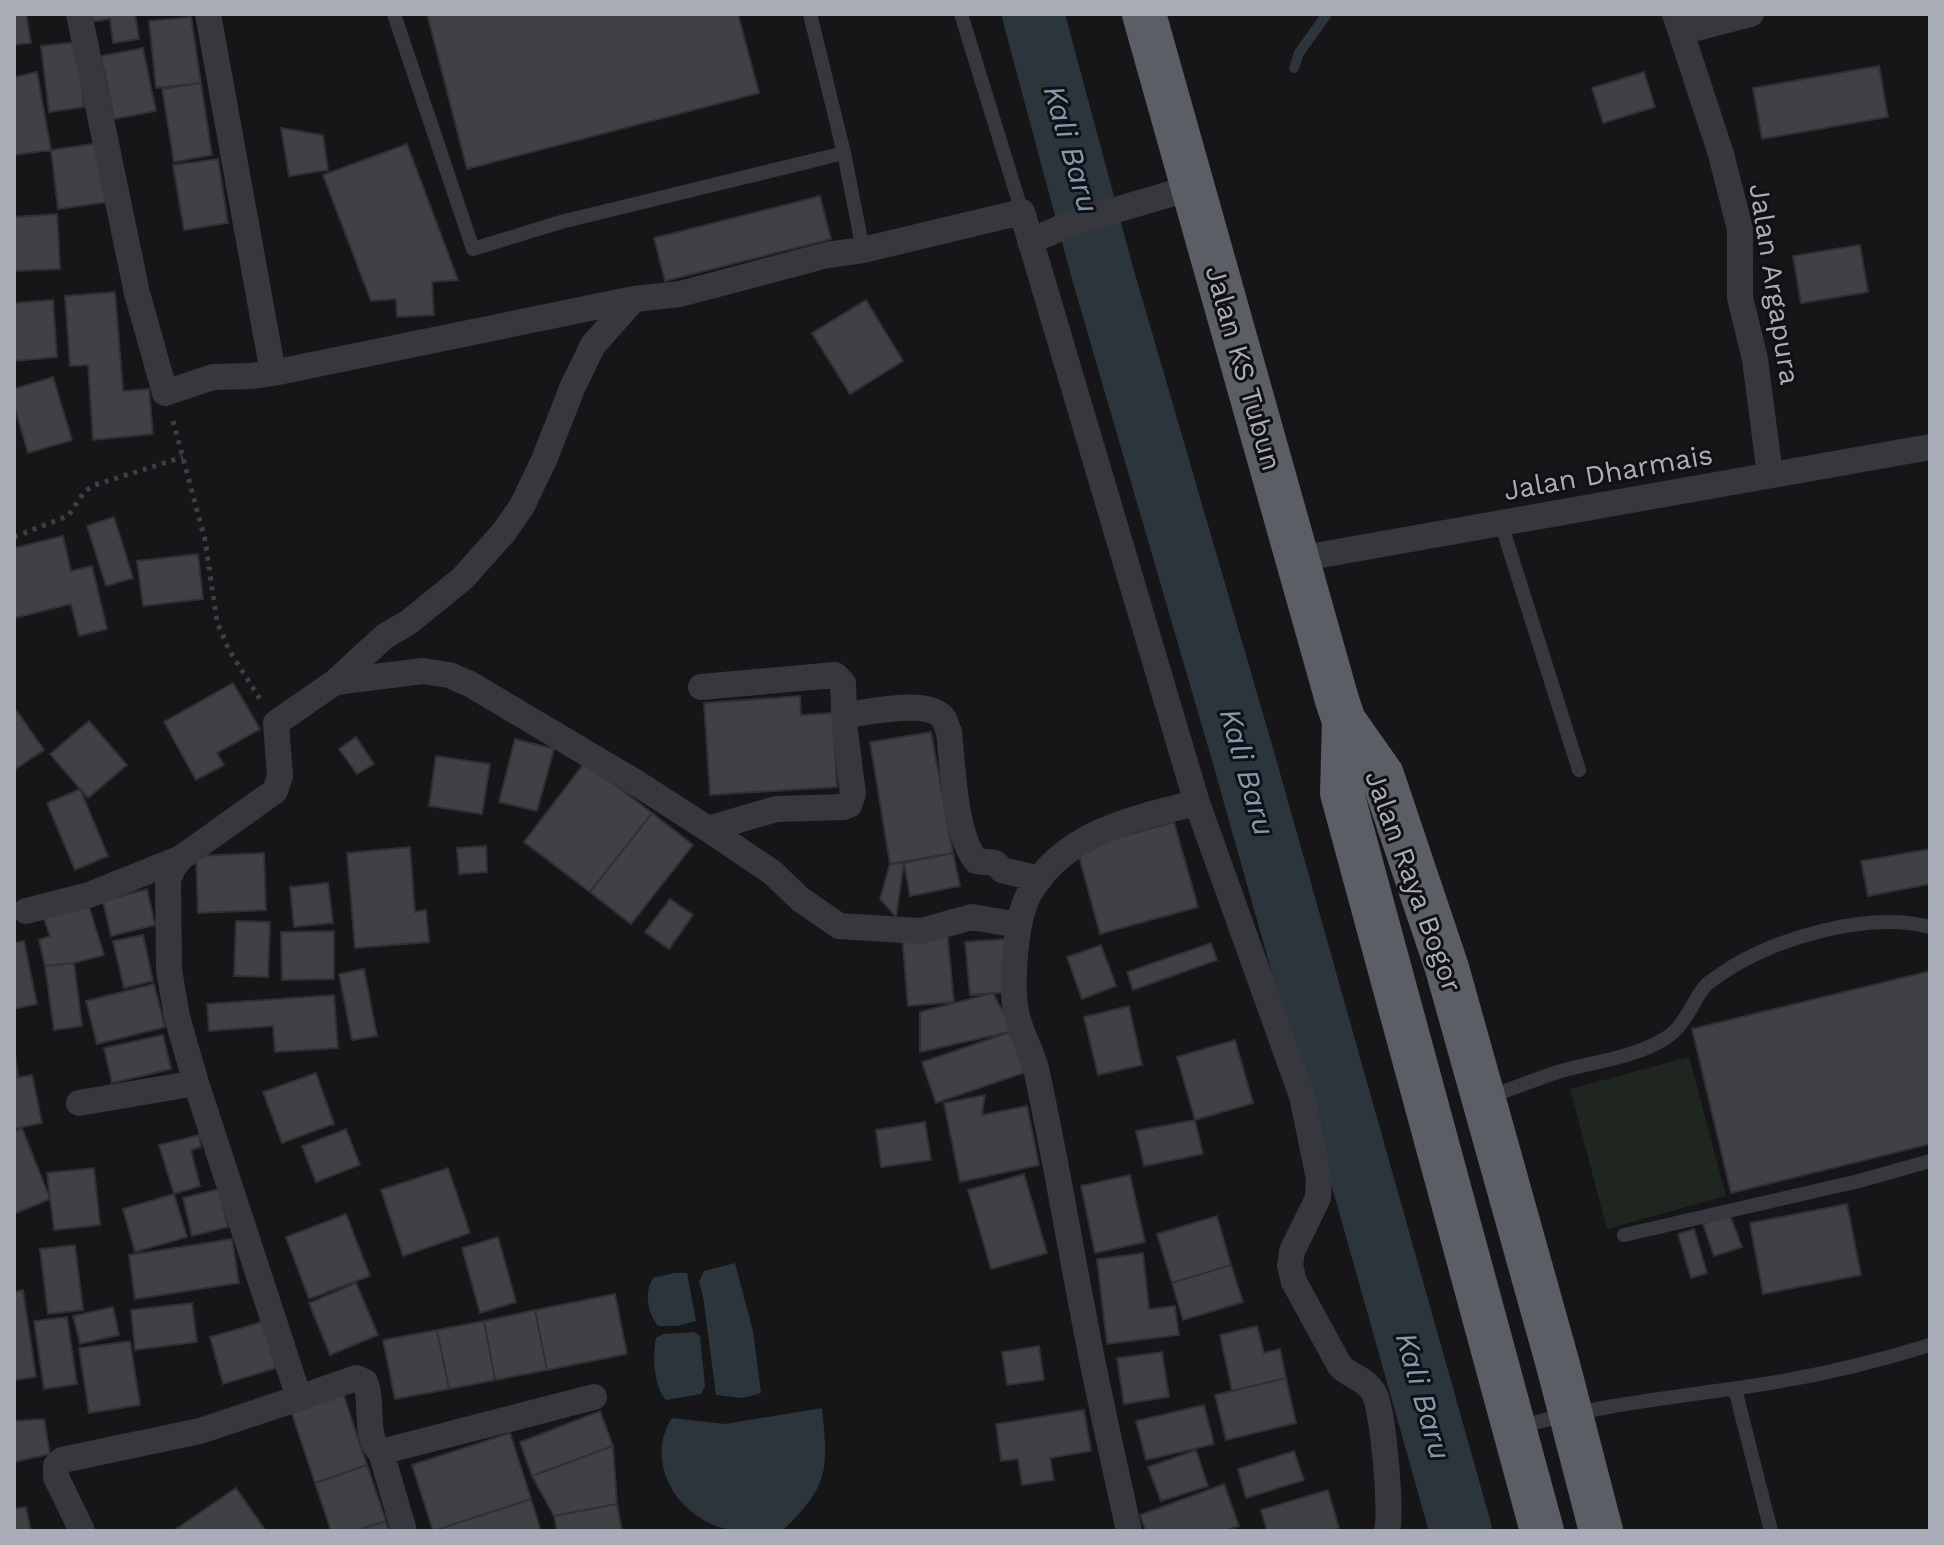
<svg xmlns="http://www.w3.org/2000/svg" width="1944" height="1545" font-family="'Work Sans',sans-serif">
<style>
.green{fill:#1e261f}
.water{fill:#2c353c}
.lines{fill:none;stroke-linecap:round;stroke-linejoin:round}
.stream{stroke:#2c353c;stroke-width:10}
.river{stroke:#2c353c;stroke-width:62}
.building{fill:#404145;stroke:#303034;stroke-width:2}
.path{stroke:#3d3f44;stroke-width:5;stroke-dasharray:4 6;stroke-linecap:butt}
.service{stroke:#37383d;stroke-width:14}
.minor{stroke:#37383d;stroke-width:26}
.trunk{stroke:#5b5e65;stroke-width:44}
.labels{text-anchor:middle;stroke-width:6;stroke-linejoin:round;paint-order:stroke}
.street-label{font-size:28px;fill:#a8adb8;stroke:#111113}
.water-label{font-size:30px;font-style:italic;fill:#7f9bb3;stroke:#111113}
</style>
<rect width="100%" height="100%" fill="#161618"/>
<!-- green -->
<path class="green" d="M1689 1057 1726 1196 1607 1229 1570 1089Z"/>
<!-- water -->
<path class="water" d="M735 1263 753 1331 761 1393 743 1398 716 1395 703 1296 699 1282 704 1271Z
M674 1273H687L696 1321 677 1326H658C647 1312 644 1292 653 1278Z
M694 1332 700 1336 705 1386 701 1394 666 1400C654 1387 652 1356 656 1338L663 1334Z
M822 1408C828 1468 830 1485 784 1529 766 1530 745 1533 727 1529 679 1519 643 1463 672 1418L725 1424Z"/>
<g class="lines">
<!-- stream -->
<path class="stream" d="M1294 68 1299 53 1327 14"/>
<!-- river -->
<path class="river" d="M1033 14 1103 275 1245 763 1461 1531"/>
</g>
<!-- building -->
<path class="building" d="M14 14H26L31 43 14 45Z
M88 14H135L139 39 113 43 110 19 89 22Z
M427 14H738L759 93 467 169Z
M191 17 201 83 156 88 149 21Z
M76 42 84 107 49 112 41 46Z
M143 48 156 111 114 119 101 56Z
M1879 66 1888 117 1762 139 1753 88Z
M37 72 51 150 14 155V77Z
M1644 72 1655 107 1603 123 1592 88Z
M201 83 212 155 174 162 162 89Z
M281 128 323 135 328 170 289 176Z
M100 143 108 202 58 209 51 150Z
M407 144 458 280 432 282 434 315 397 317 396 299 371 301 323 175Z
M218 159 228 223 184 230 173 165Z
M820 196 831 239 665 281 654 238Z
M57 214 60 269 14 271V217Z
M1860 245 1868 292 1801 303 1793 256Z
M115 292 123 391 149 389 153 434 93 440 88 365 70 366 65 296Z
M53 300 57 357 15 361 14 303Z
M866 300 903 361 850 394 812 333Z
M53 377 72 440 28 453 14 405V389Z
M114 517 133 578 106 586 87 526Z
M63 536 71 571 92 566 107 629 79 636 71 604 15 618 14 548Z
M198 554 203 599 143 606 137 561Z
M233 683 260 729 217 753 224 765 196 780 164 722Z
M800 696 801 715 833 713 837 787 710 795 704 703Z
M17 711 44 750 14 770V713Z
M89 721 127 765 88 798 50 754Z
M931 732 953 853 890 864 870 742Z
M356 737 374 764 357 774 339 749Z
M515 739 554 749 537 811 499 802Z
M436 756 490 764 482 814 429 806Z
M585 762 652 813 590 892 524 842Z
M80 789 108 856 75 870 47 803Z
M652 813 693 845 631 924 590 892Z
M1174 822 1198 907 1100 934 1077 849Z
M486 846 487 872 459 874 457 848Z
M410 847 415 912 426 910 429 942 355 948 347 853Z
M1930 849V884L1868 896 1861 861Z
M264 853 266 910 198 913 196 856Z
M953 853 960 886 910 896 904 863Z
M904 863 896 917 880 899 890 864Z
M328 883 333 923 294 927 290 887Z
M147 889 155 925 111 936 103 901Z
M670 899 693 915 669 949 645 932Z
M88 903 104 955 74 963 45 966 39 940 50 936 43 916Z
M236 921 270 922 268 977 234 976Z
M947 930 954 1002 908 1006 902 935Z
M334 931V979L282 980 281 932Z
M143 935 153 981 124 988 113 941Z
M1006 939 1010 992 970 995 965 942Z
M24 941 37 1004 14 1009V943Z
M1211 943 1217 960 1133 990 1127 972Z
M1101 945 1116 986 1082 999 1067 957Z
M74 963 82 1026 54 1030 45 966Z
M364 969 377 1036 352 1040 339 974Z
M1930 971V1144L1731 1193 1692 1029Z
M154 984 165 1027 97 1044 86 1001Z
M993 993 1013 1031 920 1052V1012Z
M334 995 338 1048 275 1052 273 1026 209 1031 207 1004Z
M1129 1006 1142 1065 1098 1075 1084 1017Z
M1013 1031 1026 1072 936 1103 922 1062Z
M163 1035 171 1069 112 1083 104 1048Z
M1235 1040 1253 1103 1195 1120 1177 1057Z
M14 1052H15L18 1078H14Z
M316 1073 334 1124 282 1143 263 1092Z
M32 1075 42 1123 14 1129V1078Z
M985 1095 982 1115 1027 1106 1039 1165 960 1182 944 1103Z
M1195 1120 1203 1154 1144 1166 1136 1131Z
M925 1122 931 1160 881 1167 876 1130Z
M22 1128 50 1199 14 1214V1131Z
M346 1129 360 1165 316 1182 302 1146Z
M199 1135 201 1147 191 1150 200 1186 174 1194 159 1145Z
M94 1168 100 1225 54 1230 47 1173Z
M448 1168 470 1233 403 1256 381 1190Z
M1024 1174 1047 1253 991 1269 968 1190Z
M1130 1175 1145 1242 1095 1253 1081 1186Z
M219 1189 228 1227 192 1236 183 1198Z
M174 1194 187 1237 135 1252 123 1209Z
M1847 1204 1861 1275 1763 1294 1750 1223Z
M346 1214 370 1276 309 1299 286 1237Z
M1730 1215 1742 1247 1714 1256 1703 1224Z
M1217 1216 1231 1265 1172 1283 1157 1234Z
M1694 1229 1707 1273 1691 1278 1678 1234Z
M498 1237 516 1302 480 1313 462 1248Z
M232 1239 239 1283 135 1299 129 1255Z
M75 1245 83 1310 48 1314 40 1249Z
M1143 1253 1149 1309 1175 1306 1179 1335 1107 1344 1097 1259Z
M1231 1265 1243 1302 1183 1320 1172 1283Z
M356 1283 378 1335 330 1355 309 1303Z
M23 1290 36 1377 14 1380V1292Z
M615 1294 627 1354 547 1370 535 1310Z
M192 1303 197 1342 135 1350 131 1310Z
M113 1307 119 1335 80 1344 73 1316Z
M535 1310 547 1370 495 1380 484 1321Z
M67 1317 77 1384 44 1389 34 1321Z
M484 1321 495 1380 449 1389 437 1330Z
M262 1322 276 1368 223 1384 210 1337Z
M1257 1326 1264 1353 1280 1349 1286 1378 1232 1391 1220 1335Z
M437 1330 449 1389 395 1399 383 1340Z
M130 1341 140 1405 89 1413 79 1348Z
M1039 1346 1044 1380 1007 1385 1002 1352Z
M1162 1352 1169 1397 1124 1404 1117 1358Z
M1286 1378 1296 1423 1226 1440 1215 1395Z
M340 1384 367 1465 315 1483 288 1402Z
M1204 1405 1214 1444 1146 1460 1136 1421Z
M1084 1410 1091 1451 1050 1458 1054 1480 1022 1485 1018 1459 1001 1461 996 1424Z
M600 1411 613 1446 532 1476 520 1442Z
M44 1419 50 1454 14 1462V1421Z
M510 1433 531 1499 433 1531 412 1465Z
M613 1446 617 1504 554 1516 532 1476Z
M1196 1450 1208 1486 1161 1501 1148 1467Z
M1294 1451 1304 1480 1246 1498 1238 1469Z
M367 1465 386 1521 355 1531H331L315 1483Z
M1224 1484 1239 1526 1224 1531H1146L1140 1515Z
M236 1488 266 1531H173Z
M1328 1490 1339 1528 1330 1531H1267L1261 1510Z
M531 1499 541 1531H433Z
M617 1504 622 1531H557L554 1516Z
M26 1507 31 1531H14V1509Z
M386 1521 389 1531H355Z"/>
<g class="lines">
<!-- path -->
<path class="path" d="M173 421 205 540 217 622 229 650 260 699
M14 537 68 516 85 491 95 485 183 457"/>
<!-- service -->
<path class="service" d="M394 14 473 249 561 222 844 153
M810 14 844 153 863 250
M961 14 1022 212
M1501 523 1579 770
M1486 1098C1511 1089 1536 1079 1561 1071 1596 1061 1634 1058 1666 1038 1687 1024 1692 1001 1706 985 1710 981 1716 978 1721 974 1772 938 1868 911 1930 927
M1624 1235 1859 1181 1930 1161
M1735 1389 1771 1531
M1519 1427C1589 1407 1660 1399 1731 1389 1798 1380 1866 1365 1930 1345"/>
<!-- minor -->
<path class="minor" d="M79 14 137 293 165 393 213 377 251 376 273 373 634 299 680 294 827 255 863 250 1022 212 1197 803 1302 1096 1319 1179 1318 1198 1292 1251 1290 1265 1294 1282 1340 1366C1351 1377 1365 1378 1374 1393 1383 1408 1392 1513 1387 1531
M208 14 273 373
M1675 14 1721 154 1740 229V298L1755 359 1770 475
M1681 32 1751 14
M1030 241 1075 222 1194 187
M1298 559 1930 447
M335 682 385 636 409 622 463 578 504 532 522 506 544 460 573 386 593 345 634 299
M701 687 835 675 843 683 845 731 853 794 849 805 844 807 776 809 708 829
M845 715C868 713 929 697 944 719 946 723 947 728 949 732 953 768 954 832 976 861L995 863 1002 870 1040 879
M26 911 89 895 181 858
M79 1103 196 1083
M299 1398 356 1378 365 1382C374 1402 363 1438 381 1452L594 1397
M381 1452 404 1531
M82 1531 56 1477V1466L62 1460 200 1431 299 1398 196 1083 177 1017 169 970 168 880 173 868 181 858 275 791 280 776 276 723 335 682 423 671 449 675 470 684 635 782 708 829 773 873 800 899 839 926 921 931 972 917 1018 925
M1129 1531C1114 1462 1098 1393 1085 1323 1069 1240 1055 1156 1037 1073 1033 1053 1021 1035 1017 1016 1010 988 1015 922 1028 896 1062 833 1133 818 1197 803"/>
<!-- trunk -->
<path class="trunk" d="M1144 14 1337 700 1344 721 1382 775 1447 968 1558 1365 1601 1531
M1344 721 1342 793 1542 1531"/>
</g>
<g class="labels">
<!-- street labels -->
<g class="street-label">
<text transform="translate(1775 284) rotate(81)" y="10">Jalan Argapura</text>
<text transform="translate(1244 368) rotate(74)" y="10">Jalan KS Tubun</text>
<text transform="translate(1608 472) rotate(-10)" y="10">Jalan Dharmais</text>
<text transform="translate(1414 881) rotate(70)" y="10">Jalan Raya Bogor</text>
</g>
<!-- water labels -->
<g class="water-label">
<text transform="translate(1071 149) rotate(74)" y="10">Kali Baru</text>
<text transform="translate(1247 772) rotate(74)" y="10">Kali Baru</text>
<text transform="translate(1423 1396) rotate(74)" y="10">Kali Baru</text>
</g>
</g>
<!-- border -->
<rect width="1944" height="1545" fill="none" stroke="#a8adb8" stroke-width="32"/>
</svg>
